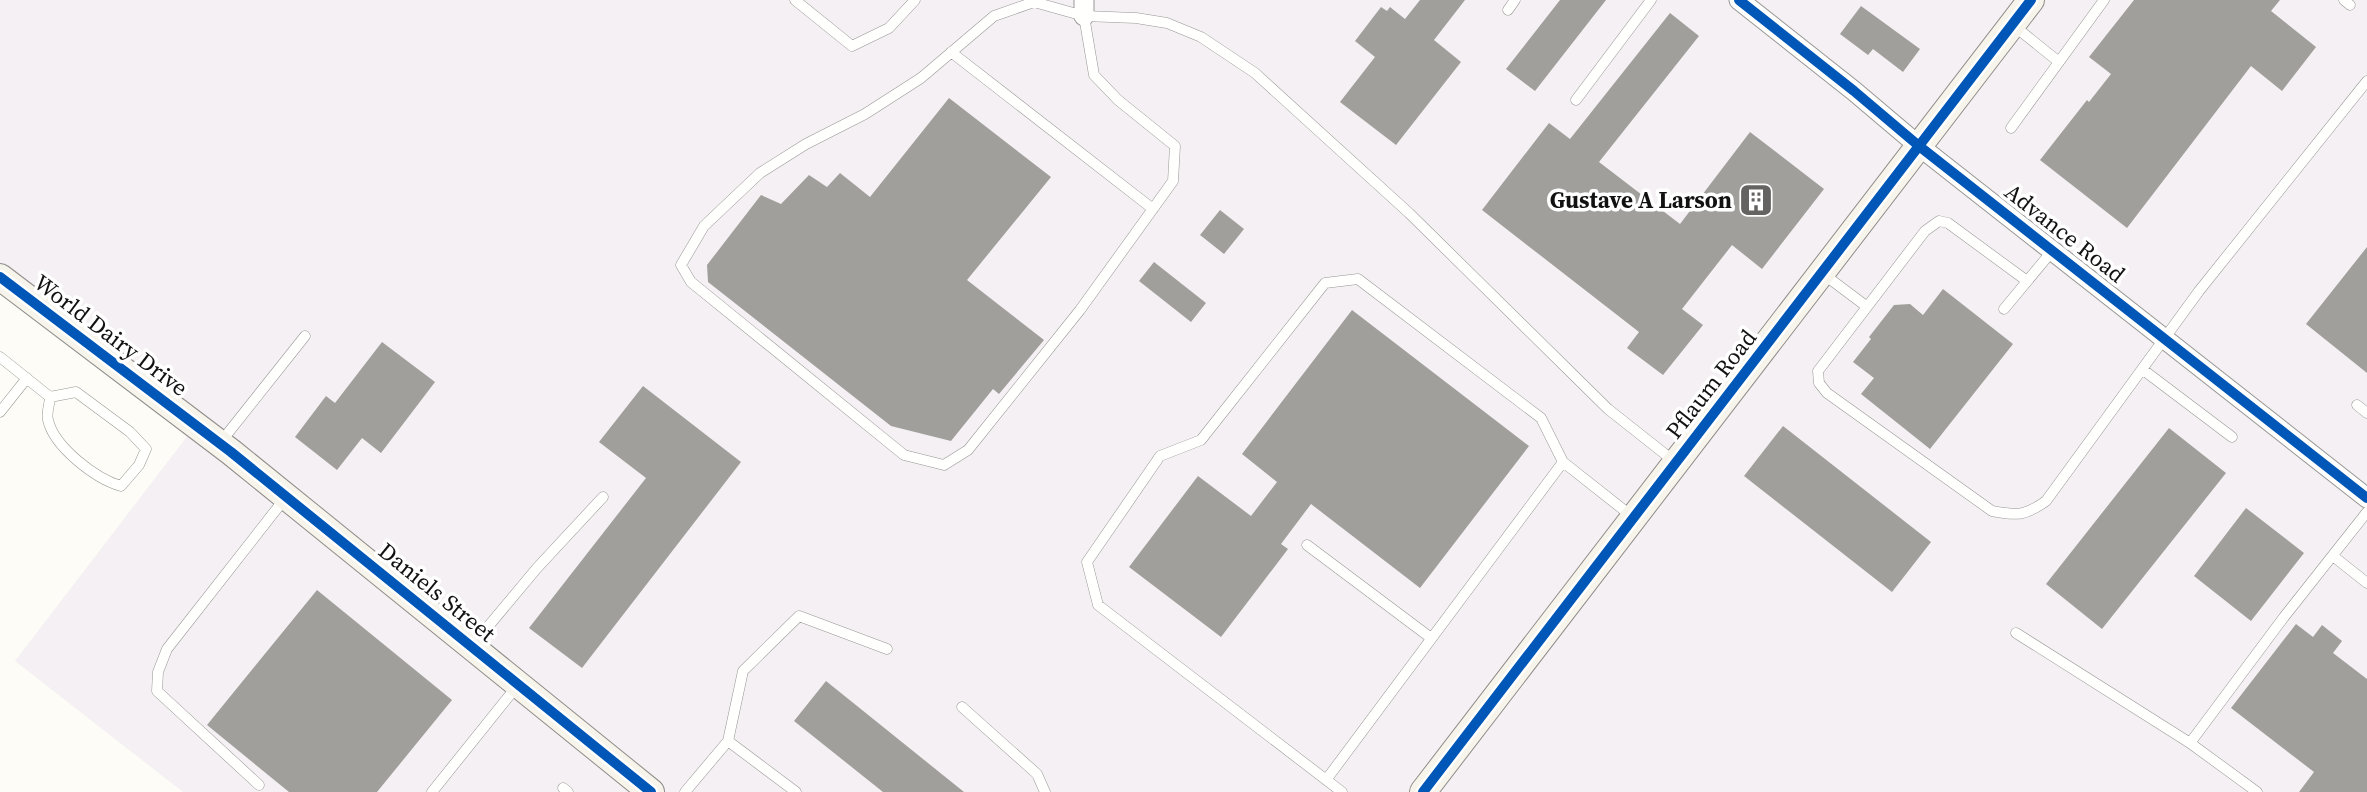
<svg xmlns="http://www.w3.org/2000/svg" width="2367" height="792" font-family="'Source Serif 4',serif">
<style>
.industrial{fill:#f5f0f3}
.building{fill:#a19f9c}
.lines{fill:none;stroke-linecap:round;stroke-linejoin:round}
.lane-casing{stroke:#979795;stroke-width:11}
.street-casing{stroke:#979795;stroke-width:21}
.secondary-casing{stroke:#8e8d8b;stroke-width:28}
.lane{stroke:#fffffe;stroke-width:10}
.street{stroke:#fffffe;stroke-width:19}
.secondary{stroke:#f6f4eb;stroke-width:26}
.cycleway-casing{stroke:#fff;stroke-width:15}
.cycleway{stroke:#0057b8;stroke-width:10}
.labels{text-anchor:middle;stroke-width:7;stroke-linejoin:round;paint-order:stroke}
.poi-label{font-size:23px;font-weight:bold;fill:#111;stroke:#fff;text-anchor:end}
.street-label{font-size:23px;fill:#111;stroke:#fff}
</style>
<rect width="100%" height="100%" fill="#fdfcf7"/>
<!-- industrial -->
<path class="industrial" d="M0 0H2367V792H183L15 661 195 426 0 277Z"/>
<!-- building -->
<path class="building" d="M1420 0H1465L1434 40 1461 62 1396 145 1340 102 1375 57 1355 41 1381 7 1387 11 1390 7 1405 19Z
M1560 0H1606L1535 91 1506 69Z
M2134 0H2280L2271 11 2316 47 2282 91 2251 66 2127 228 2040 160 2087 100 2089 102 2111 74 2089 57Z
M1861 6 1920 49 1903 72 1873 49 1868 55 1840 34Z
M1670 13 1699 36 1599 162 1680 224 1750 132 1824 189 1762 269 1732 245 1682 309 1703 325 1663 375 1627 348 1639 332 1482 210 1549 123 1570 139Z
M949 98 1051 177 967 280 1044 340 999 394 993 389 951 441 891 426 708 282 707 265 761 195 781 204 809 175 827 187 840 173 870 197Z
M1220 210 1244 229 1224 254 1200 235Z
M2367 247V373L2306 324Z
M1154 262 1206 303 1191 322 1139 281Z
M1943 289 2013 344 1930 449 1861 394 1874 378 1853 362 1871 339 1869 337 1894 305 1910 304 1923 315Z
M1352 310 1529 446 1420 588 1311 504 1281 544 1288 549 1221 637 1129 567 1198 476 1251 516 1277 482 1242 454Z
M382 342 435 382 381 453 362 438 337 470 295 437 326 396 335 403Z
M643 386 741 462 582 668 529 628 646 478 599 442Z
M1783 426 1931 542 1892 592 1744 476Z
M2169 428 2226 473 2102 629 2046 584Z
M2246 508 2304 553 2251 621 2194 576Z
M317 590 452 700 377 792H289L207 725Z
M2296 624 2313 637 2322 625 2342 641 2333 653 2367 679V792H2299L2314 772 2231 708Z
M826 681 964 792H883L794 721Z"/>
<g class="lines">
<!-- lane casing -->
<g class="lane-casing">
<path id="lane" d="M795 0 852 46 889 28 915 0
M2344 0 2350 5
M1508 10 1515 0
M1084 16 1094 75 1118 100 1175 146 1173 181 1080 310 968 450 944 465 904 455 691 282 681 265 704 226 760 173 806 144 865 114 921 78 994 16 1034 2 1084 16 1136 18 1167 23 1201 37 1255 73 1409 213 1608 409 1675 462
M2013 25 2059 62
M951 52 1153 209
M1576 100 1651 0
M2011 128 2104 0
M1822 273 1866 306
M2027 281 1948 223 1939 221 1925 231 1818 371 1819 383 1827 393 1992 511C2017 516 2025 516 2046 501L2199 291 2367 81
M2004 309 2053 250
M0 357 50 397 76 392 130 432 146 449 139 465 121 486C96 479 54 447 48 420 46 413 50 403 50 397
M2142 369 2232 437
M2357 405 2367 413
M0 412 27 378
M220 443 305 336
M1307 545 1431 638
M2333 556 2367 583
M2016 633 2190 743 2257 792
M471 647 537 568 603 497
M962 707 1037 774 1045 792
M728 741 796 792
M2190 743 2284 617 2367 512
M1326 780 1563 462
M259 785 157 691 158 672 167 649 286 497
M563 788 568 792
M432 792 517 686
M685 792 728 741 743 671 799 616 887 649
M1342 792 1098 605 1087 562 1160 456 1201 440 1325 283 1358 279 1541 418 1563 462 1634 518"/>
</g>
<!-- street casing -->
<g class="street-casing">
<path id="street" d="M1739 0 1854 91 1919 146 2367 498
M1084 16V0"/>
</g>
<!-- secondary casing -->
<g class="secondary-casing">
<path id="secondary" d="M0 277 231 452 651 792
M1423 792 2031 0"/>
</g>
<!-- lane -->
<use href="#lane" class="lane"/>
<!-- street -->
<use href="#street" class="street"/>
<!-- secondary -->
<use href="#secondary" class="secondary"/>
<!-- cycleway casing -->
<g class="cycleway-casing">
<path id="cycleway" d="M1739 0 1854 91 1919 146 2367 498
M0 277 231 452 651 792
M1423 792 2031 0"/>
</g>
<!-- cycleway -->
<use href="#cycleway" class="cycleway"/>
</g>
<!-- icons -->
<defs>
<g id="building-square" transform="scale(1.75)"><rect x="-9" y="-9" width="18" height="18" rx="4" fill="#646362" stroke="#fff"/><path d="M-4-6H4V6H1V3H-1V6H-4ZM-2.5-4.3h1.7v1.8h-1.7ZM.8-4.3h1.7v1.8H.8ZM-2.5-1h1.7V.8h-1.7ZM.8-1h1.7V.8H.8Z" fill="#fff"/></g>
</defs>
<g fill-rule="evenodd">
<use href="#building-square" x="1756" y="200"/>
</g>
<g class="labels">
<!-- poi labels -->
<g class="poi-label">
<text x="1732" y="208">Gustave A Larson</text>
</g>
<!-- street labels -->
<g class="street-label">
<text transform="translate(2065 233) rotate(38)" y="8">Advance Road</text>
<text transform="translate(111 335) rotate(37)" y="8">World Dairy Drive</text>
<text transform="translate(1711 384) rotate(-52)" y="8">Pflaum Road</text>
<text transform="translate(437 592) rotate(39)" y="8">Daniels Street</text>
</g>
</g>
</svg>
